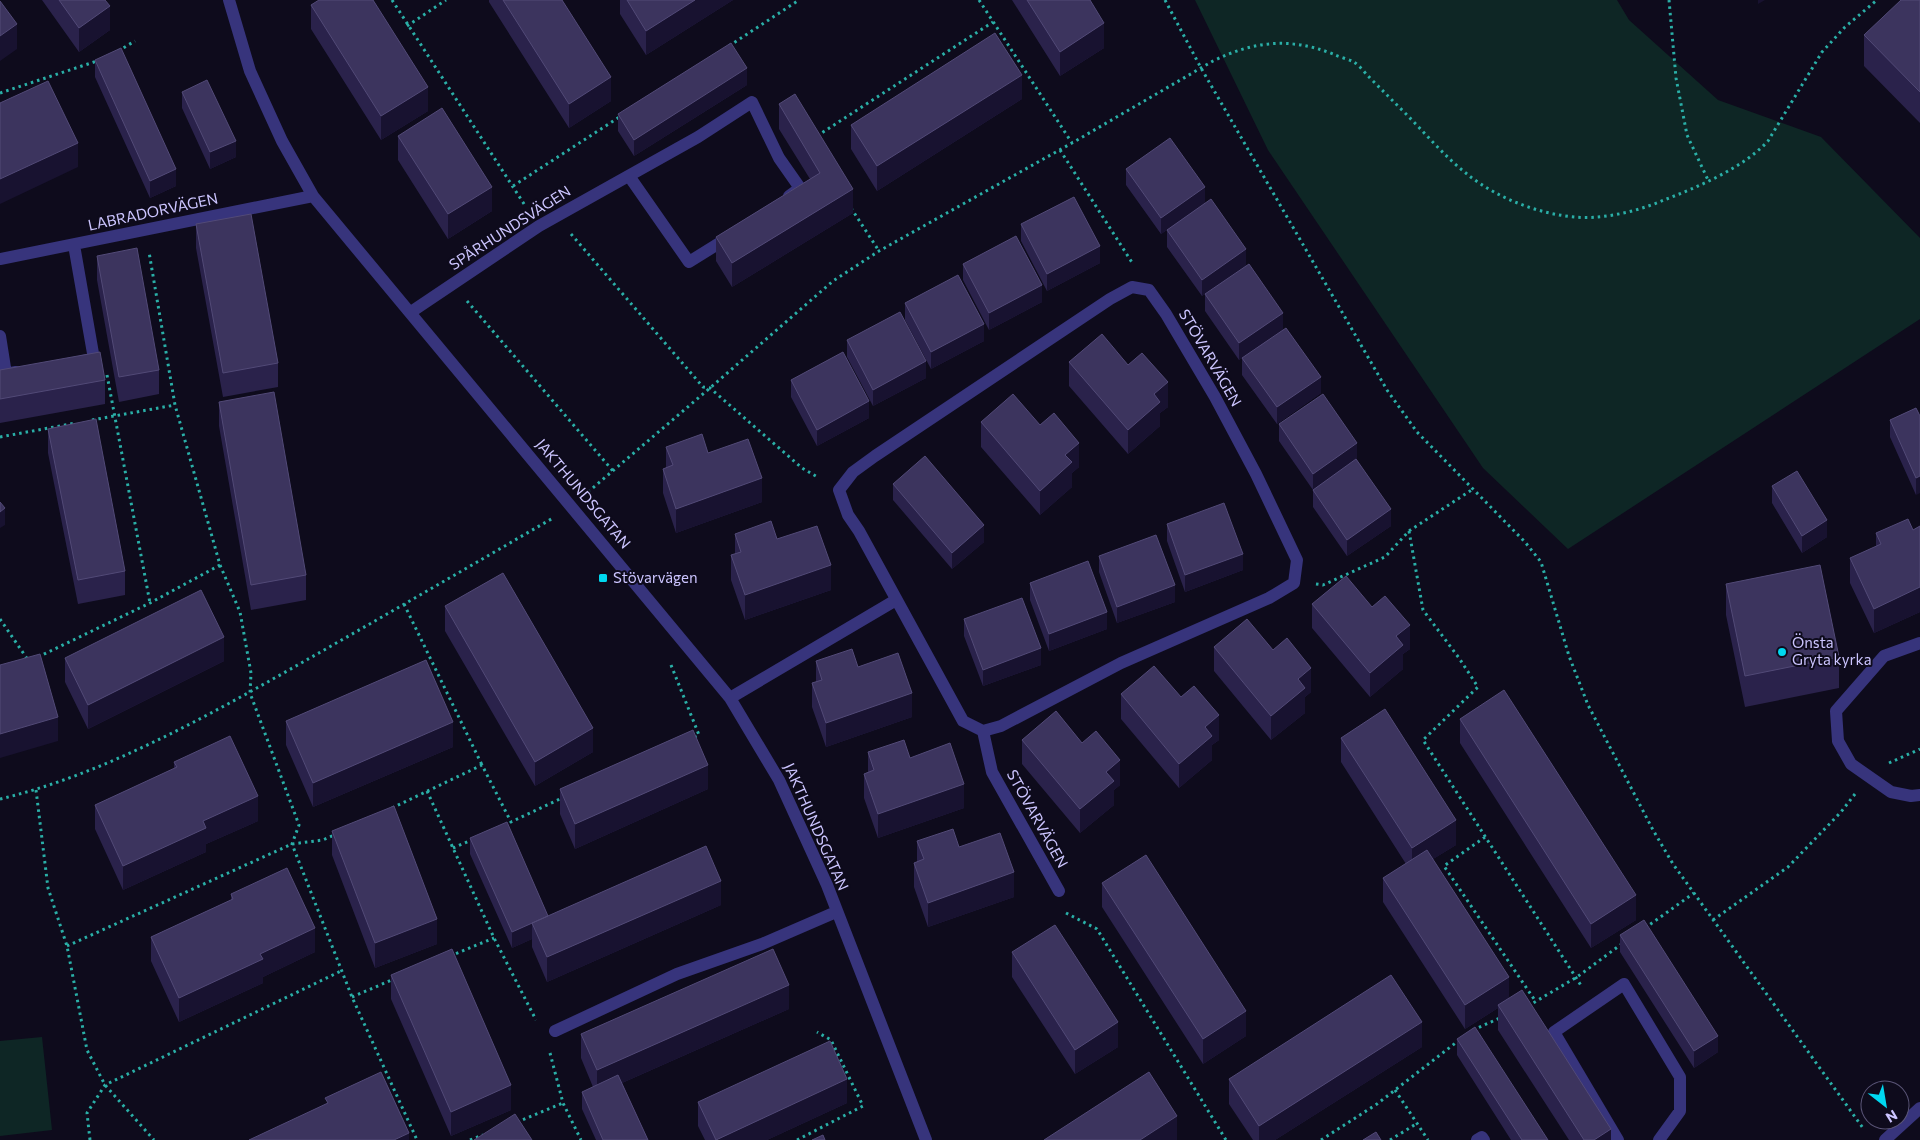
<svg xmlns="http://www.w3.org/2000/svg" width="1920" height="1140" font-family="Commissioner,sans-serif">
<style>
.green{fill:#0e2625}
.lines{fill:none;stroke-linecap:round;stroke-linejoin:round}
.path{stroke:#2aafa7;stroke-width:3;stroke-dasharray:2.5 4;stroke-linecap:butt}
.minor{stroke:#37347c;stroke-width:12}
.wall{fill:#2a224b}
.shaded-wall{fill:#181230}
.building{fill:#3c345e;stroke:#524a77}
.poi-dot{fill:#00d8f0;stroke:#0e0b1c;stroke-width:2}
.labels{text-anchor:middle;stroke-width:4;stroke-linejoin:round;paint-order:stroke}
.street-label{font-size:15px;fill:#ccc5ff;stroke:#0e0b1c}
.poi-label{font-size:15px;fill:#ccc5ff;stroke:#0e0b1c;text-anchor:start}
</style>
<rect width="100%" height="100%" fill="#0e0b1c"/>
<!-- green -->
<path class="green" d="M1195 0H1617L1629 20 1718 100 1821 137 1920 238V319L1568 549 1483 468 1268 150Z
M42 1037 52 1130 0 1136V1041Z"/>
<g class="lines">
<!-- path -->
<path class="path" d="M392 0 526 207
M979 0 1072 143
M1165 0 1201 68 1387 390 1417 432 1525 542 1541 562 1569 656 1588 705 1653 830 1673 864 1863 1128
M1669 0 1676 78 1687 135 1708 180
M407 26 446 0
M729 46 799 0
M118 51 135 41
M0 93 97 61
M817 136 993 22
M1060 150 1133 264
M513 186 621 116
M851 208 879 251
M571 234 703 387 710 388 802 468 819 478
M467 301 613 471
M107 375 150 603
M92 420 175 405
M0 437 76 423
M588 492 710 388 833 281 879 251 1072 143 1213 61C1254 41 1290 37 1333 54 1339 57 1348 59 1354 62 1360 66 1365 73 1370 78 1382 90 1393 101 1405 113 1425 133 1445 157 1467 174 1500 201 1555 221 1598 217 1620 215 1643 209 1664 200 1698 187 1743 168 1768 141L1822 52 1845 27 1877 0
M1409 531 1423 610 1459 658 1478 687 1423 740 1582 987
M220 565 240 612 251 673 250 693 299 825 292 844 352 997 417 1140
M1316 584 1323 585 1385 557 1409 531 1473 489
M404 604 482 765
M0 619 28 660
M38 657 150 603 220 565 175 405 149 252
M671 665 699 735 692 738
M1889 763 1920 749
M36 790 48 888 67 946 87 1050 105 1085 154 1140
M427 791 494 938 536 1020
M0 799C106 774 215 712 310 658 391 612 472 565 553 518
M392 808 482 765 511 822 564 797
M1485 837 1444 866 1536 1002
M453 848 474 839
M1066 913 1097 929 1226 1140
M1713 920 1788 867 1841 812 1855 794
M1645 928 1694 893
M67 946 292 844 323 840 334 835
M450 956 494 938
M352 997 394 979
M1528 1006 1577 977 1623 943
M1473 1030 1502 1017
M550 1053 563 1103 581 1140
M1395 1090 1428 1140
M517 1122 563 1103
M90 1140 87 1113 105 1085 341 971
M470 1140 483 1135
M797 1140 863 1106 831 1040 817 1032
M1321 1140 1377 1104 1458 1041
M1390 1140 1416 1124"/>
<!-- minor -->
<path class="minor" d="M229 0 250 71 282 141 313 196 730 698 779 780 827 885 926 1140
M629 176 689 262 729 237
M74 245 94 359 83 361
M0 259 313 196
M411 312 539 226 698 137 752 102 779 158 800 188 789 196
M0 336 6 374 16 372
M1920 643 1884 656 1836 711 1838 741 1851 764 1891 792 1911 796 1920 795
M730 698 896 600
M983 731 1001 726 1121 663 1269 598 1294 583 1297 560 1256 474 1215 397 1166 314 1149 290 1132 287 1110 299 875 456 853 472 839 490 848 515 859 531 963 721 983 731 992 772 1059 891
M555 1031 677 974 762 944 836 912
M1477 1140 1482 1137 1484 1140
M1618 1140 1554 1032 1624 984 1680 1077V1111L1659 1140
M1885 1140 1920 1108"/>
</g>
<!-- wall -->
<path class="wall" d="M42 0H105L110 30 79 52Z
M489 0H562L611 101 569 128 489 2Z
M620 0H733L646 55 620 14Z
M1012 0H1090L1104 48 1060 76Z
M1920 0V123L1864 66V35Z
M311 5 428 111 381 140 311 29Z
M95 60 176 186 150 198 95 77Z
M747 85 634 156 618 131V114Z
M182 92 236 157 210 169 182 108Z
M1022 99 877 191 851 149V125Z
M779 104 853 213 732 287 716 261V237L810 179 779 129Z
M398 136 492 211 448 239 398 160Z
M1126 169 1205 204 1246 266 1202 296 1167 247V230L1195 211 1161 234 1126 185Z
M196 224 278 363V387L223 397 196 248Z
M1021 224 1100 263 1047 291 1021 241Z
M97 256 159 370V394L119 402 97 280Z
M963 264 1042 302 989 330 963 280Z
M1205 294 1283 330 1239 360 1205 311Z
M905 303 984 341 931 369 905 320Z
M847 340 926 378 873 406 847 357Z
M1242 358 1321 393 1277 424 1242 375Z
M1069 362 1128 365 1168 407 1160 413V426L1128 454 1069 386Z
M0 370 105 380V404L0 423Z
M791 380 869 418 817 446 791 397Z
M219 402 306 575V600L251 610 219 426Z
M1916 408V495L1890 437V420Z
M981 422 1040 425 1079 467 1072 473V487L1040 515 981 447Z
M1279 424 1357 460 1391 526 1347 556 1313 507V490L1279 441Z
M48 429 125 571V595L78 604 48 453Z
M666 447 708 453 762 502 676 533 663 493V469L666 468Z
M893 484 984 542 952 569 893 500Z
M1772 486 1827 537 1802 553 1772 503Z
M1167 524 1243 570 1185 592 1167 541Z
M1920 526V612L1874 633 1850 583V558L1876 547V533L1913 530Z
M735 534 831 590 745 620 731 580V555L735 554Z
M1099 556 1175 602 1117 623 1099 572Z
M1030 583 1107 629 1049 651 1030 600Z
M1726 584 1839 657V688L1745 707 1726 615Z
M1312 604 1372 607 1410 649 1403 654V669L1370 697 1312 628Z
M445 606 593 752 535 786 445 631Z
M964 619 1041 665 983 686 964 636Z
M1214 647 1273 650 1311 692 1305 697V713L1271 740 1214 671Z
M65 658 224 661 88 729 65 682Z
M816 661 858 667 912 717 826 747 812 707V683L816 682Z
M1121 694 1181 697 1219 740 1212 745V760L1179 788 1121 719Z
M1460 719 1636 920 1591 948 1460 743Z
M286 721 453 747 313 807 286 745Z
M1341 738 1456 845 1433 859 1509 998 1611 1140H1569L1498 1030V1008L1465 1029 1383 902V878L1406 864 1341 762Z
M1022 740 1082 743 1120 785 1114 790V805L1080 833 1022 764Z
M868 752 910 758 964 808 878 838 864 798V774L868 772Z
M174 762 258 821 206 844V852L123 890 95 829V805L174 769Z
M560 789H708L575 849 560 814Z
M332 831 437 944 375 968 332 855Z
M470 838 548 916 721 905 547 982 532 947V939L512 948 470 854Z
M917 841 959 847 1014 897 928 927 914 887V863L917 862Z
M1102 883 1246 1036 1203 1064 1102 907Z
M231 894 315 952 263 977V983L179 1022 151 961V937L231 900Z
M1620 935 1718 1052 1694 1068 1620 952Z
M1012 952 1118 1047 1075 1074 1012 977Z
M391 975 511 1110 451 1136 391 999Z
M789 1009 622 1083 648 1140H596L582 1109V1092L593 1087 581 1058V1034Z
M1457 1039 1548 1140H1511L1457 1055Z
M1422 1047 1275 1140H1253L1229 1104V1079Z
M698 1102 847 1103 767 1140H705L698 1126Z"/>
<!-- shaded-wall -->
<path class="shaded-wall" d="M695 0H733L646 55V31Z
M1758 0H1765L1758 4Z
M110 6V30L79 52V28Z
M1104 23V48L1060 76V52Z
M17 24V49L0 61V36Z
M747 68V85L634 156V140Z
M1022 75V99L877 191V166Z
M611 77V101L569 128V104Z
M428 87V111L381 140V116Z
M236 141V157L210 169V152Z
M78 143V167L0 204V179Z
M176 169V186L150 198V181Z
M492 187V211L448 239V214Z
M1205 187V204L1161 234V218Z
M853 189V213L732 287V263Z
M1100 246V263L1047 291V274Z
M1246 249V266L1202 296V280Z
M1042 285V302L989 330V313Z
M1283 313V330L1239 360V343Z
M984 324V341L931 369V352Z
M926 361V378L873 406V390Z
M1321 377V393L1277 424V407Z
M1168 382V407L1160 413V426L1128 454V430L1154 394Z
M869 401V418L817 446V430Z
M1079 443V467L1072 473V487L1040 515V491L1065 455Z
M1357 443V460L1313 490V474Z
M1920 476V493L1916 495V478Z
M762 478V502L676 533V509Z
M5 508V525L0 528V512Z
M1391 509V526L1347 556V540Z
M1827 520V537L1802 553V536Z
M984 525V542L952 569V553Z
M1243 554V570L1185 592V575Z
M831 565V590L745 620V595Z
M1175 585V602L1117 623V607Z
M1920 587V612L1874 633V609Z
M1107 612V629L1049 651V634Z
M1410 625V649L1403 654V669L1370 697V673L1396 636Z
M224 637V661L88 729V705Z
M1041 648V665L983 686V670Z
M1311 668V692L1305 697V713L1271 740V716L1298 679Z
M912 693V717L826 747V723Z
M1219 715V740L1212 745V760L1179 788V764L1205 727Z
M58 717V741L0 758V734Z
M453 722V747L313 807V783Z
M593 728V752L535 786V762Z
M1120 760V785L1114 790V805L1080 833V809L1106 772Z
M708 765V789L575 849V824Z
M964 784V808L878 838V814Z
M258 796V821L206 844V852L123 890V866L203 821Z
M1456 820V845L1412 872V848Z
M1014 872V897L928 927V903Z
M721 881V905L547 982V957Z
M1636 895V920L1591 948V924Z
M437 919V944L375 968V943Z
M532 923V939L512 948V932Z
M315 928V952L263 977V983L179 1022V998L260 954Z
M1509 977V1001L1498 1005V1008L1465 1029V1005Z
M789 985V1009L597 1094V1070Z
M1246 1011V1036L1203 1064V1039Z
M1118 1022V1047L1075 1074V1050Z
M1422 1022V1047L1275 1140H1259V1126Z
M1718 1036V1052L1694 1068V1051Z
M847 1079V1103L767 1140H716Z
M511 1085V1110L451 1136V1112Z
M1177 1116V1140H1140Z
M1611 1129V1140H1594Z
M409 1133V1140H394Z"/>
<!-- building -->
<path class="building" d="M59 0H105L110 6 79 28Z
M319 0H373L428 87 381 116 311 5Z
M503 0H562L611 77 569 104Z
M627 0H695L646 31Z
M1027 0H1090L1104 23 1060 52Z
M1901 0H1920V92L1864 35Z
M0 1 17 24 0 36Z
M995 33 1022 75 877 166 851 125Z
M731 43 747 68 634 140 618 114Z
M121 48 176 169 150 181 95 60Z
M207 80 236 141 210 152 182 92Z
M48 81 78 143 0 179V103Z
M795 94 853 189 732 263 716 237 820 173 779 104Z
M442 108 492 187 448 214 398 136Z
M1170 138 1205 187 1161 218 1126 169Z
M1074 197 1100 246 1047 274 1021 224Z
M1211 199 1246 249 1202 280 1167 230Z
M251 214 278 363 223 373 196 224Z
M1016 236 1042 285 989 313 963 264Z
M137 248 159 370 119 377 97 256Z
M1249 264 1283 313 1239 343 1205 294Z
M958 275 984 324 931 352 905 303Z
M900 312 926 361 873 390 847 340Z
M1286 328 1321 377 1277 407 1242 358Z
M1102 334 1128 365 1142 353 1168 382 1154 394 1160 402 1128 430 1069 362Z
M100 352 105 380 0 399V370Z
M843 352 869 401 817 430 791 380Z
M274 392 306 575 251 585 219 402Z
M1013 394 1040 425 1054 413 1079 443 1065 455 1072 462 1040 491 981 422Z
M1323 394 1357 443 1313 474 1279 424Z
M1916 408 1920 416V476L1916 478 1890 420Z
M96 419 125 571 78 580 48 429Z
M702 434 708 453 748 439 762 478 676 509 663 469 673 465 666 447Z
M925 456 984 525 952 553 893 484Z
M1356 459 1391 509 1347 540 1313 490Z
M1797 471 1827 520 1802 536 1772 486Z
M0 502 5 508 0 512Z
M1224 503 1243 554 1185 575 1167 524Z
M1908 519 1913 530 1920 526V587L1874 609 1850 558 1881 544 1876 533Z
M771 521 777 539 817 526 831 565 745 595 731 555 741 552 735 534Z
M1156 535 1175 585 1117 607 1099 556Z
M1088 561 1107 612 1049 634 1030 583Z
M1820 565 1839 657 1745 676 1726 584Z
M503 573 593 728 535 762 445 606Z
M1346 576 1372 607 1385 596 1410 625 1396 636 1403 645 1370 673 1312 604Z
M201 590 224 637 88 705 65 658Z
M1022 598 1041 648 983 670 964 619Z
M1247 619 1273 650 1287 638 1311 668 1298 679 1305 688 1271 716 1214 647Z
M852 649 858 667 898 653 912 693 826 723 812 683 822 680 816 661Z
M40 654 58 717 0 734V665Z
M426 660 453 722 313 783 286 721Z
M1154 666 1181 697 1194 686 1219 715 1205 727 1212 736 1179 764 1121 694Z
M1504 690 1636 895 1591 924 1460 719Z
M1385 709 1456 820 1412 848 1341 738Z
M1056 711 1082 743 1096 731 1120 760 1106 772 1114 781 1080 809 1022 740Z
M693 730 708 765 575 824 560 789Z
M230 736 258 796 203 821 206 828 123 866 95 805 177 767 174 762Z
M904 740 910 758 950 743 964 784 878 814 864 774 874 770 868 752Z
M394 806 437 919 375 943 332 831Z
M507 822 548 916 512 932 470 838Z
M953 829 959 847 1000 833 1014 872 928 903 914 863 924 859 917 841Z
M706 846 721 881 547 957 532 923Z
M1427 850 1509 977 1465 1005 1383 878Z
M1146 855 1246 1011 1203 1039 1102 883Z
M287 868 315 928 260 954 263 959 179 998 151 937 233 899 231 894Z
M1644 920 1718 1036 1694 1051 1620 935Z
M1055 925 1118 1022 1075 1050 1012 952Z
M452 949 511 1085 451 1112 391 975Z
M773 949 789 985 597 1070 581 1034Z
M1391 975 1422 1022 1259 1126 1229 1079Z
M1522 990 1611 1129 1594 1140H1584L1498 1005Z
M1475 1027 1548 1140H1522L1457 1039Z
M830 1041 847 1079 716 1140 698 1102Z
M381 1072 409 1133 394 1140H249L328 1103 325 1098Z
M1149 1072 1177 1116 1140 1140H1044Z
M618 1075 648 1140H603L582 1092Z
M515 1114 532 1140H474Z
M1376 1132 1381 1140H1363Z
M823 1135 825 1140H812Z"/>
<!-- markers -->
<g class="poi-dot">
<rect x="598" y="573" width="10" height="10" rx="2.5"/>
<circle cx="1782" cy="652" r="5"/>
</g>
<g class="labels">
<!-- street labels -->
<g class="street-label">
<text transform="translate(153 212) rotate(-12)" y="5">LABRADORVÄGEN</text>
<text transform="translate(510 228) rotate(-33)" y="5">SPÅRHUNDSVÄGEN</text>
<text transform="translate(1210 358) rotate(60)" y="5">STÖVARVÄGEN</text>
<text transform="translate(583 494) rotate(50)" y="5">JAKTHUNDSGATAN</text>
<text transform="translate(1037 819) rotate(61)" y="5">STÖVARVÄGEN</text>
<text transform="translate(816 827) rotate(66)" y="5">JAKTHUNDSGATAN</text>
</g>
<!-- poi labels -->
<g class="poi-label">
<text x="613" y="583">Stövarvägen</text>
<text x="1792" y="648">Önsta<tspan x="1792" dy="17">Gryta kyrka</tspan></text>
</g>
</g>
<!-- north arrow -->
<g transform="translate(1885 1105) rotate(149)"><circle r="24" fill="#0e0b1c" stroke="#5a5577"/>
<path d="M0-4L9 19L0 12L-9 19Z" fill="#00d8f0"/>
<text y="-8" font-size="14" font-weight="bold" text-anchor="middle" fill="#ccc5ff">N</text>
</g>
</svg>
